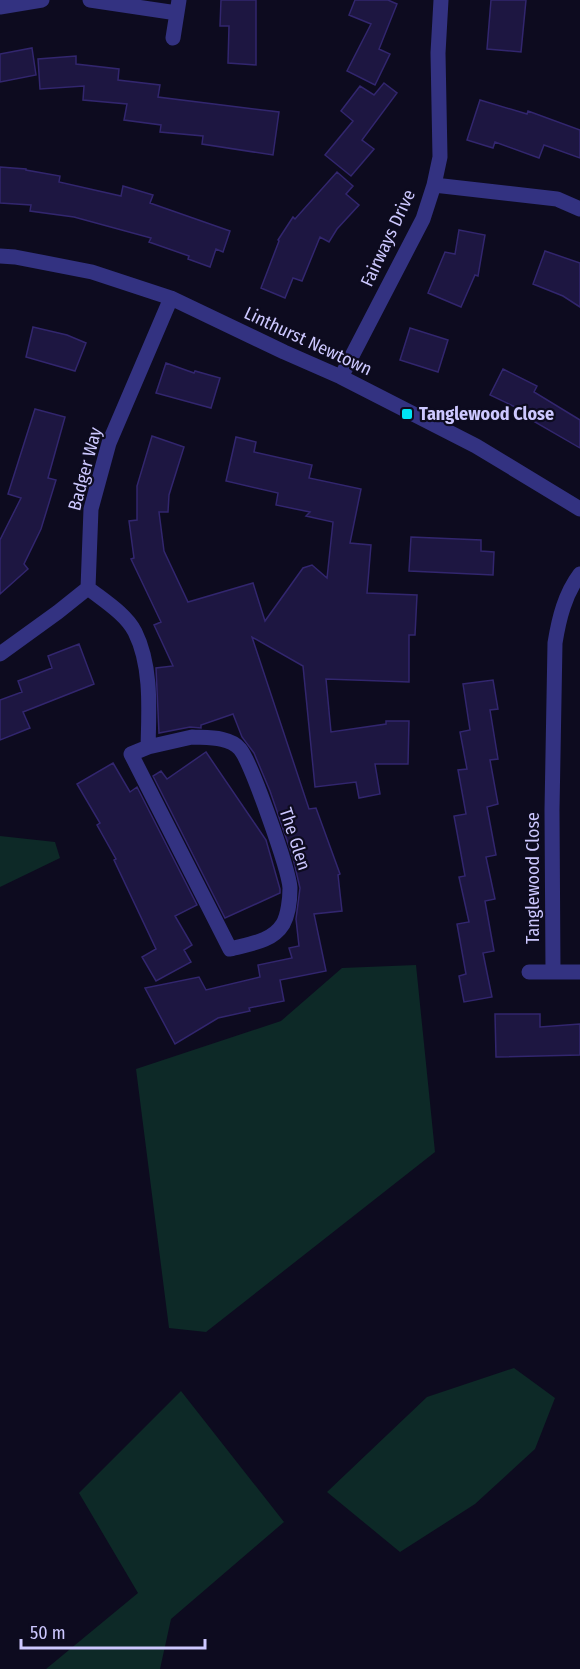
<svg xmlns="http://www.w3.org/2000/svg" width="580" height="1669" font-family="'Fira Sans Condensed',sans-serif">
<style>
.green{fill:#0d2927}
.building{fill:#1d1641;stroke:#32266e;stroke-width:1.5}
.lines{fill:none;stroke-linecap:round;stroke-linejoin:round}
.minor{stroke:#333281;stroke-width:15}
.poi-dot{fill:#00e3f3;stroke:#0d0b1f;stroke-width:2}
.labels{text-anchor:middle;stroke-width:4.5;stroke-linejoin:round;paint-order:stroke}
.street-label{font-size:18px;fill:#cdc8ff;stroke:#0d0b1f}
.poi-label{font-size:18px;font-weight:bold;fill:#cdc8ff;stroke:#0d0b1f;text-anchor:start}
</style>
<rect width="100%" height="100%" fill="#0d0b1f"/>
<!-- green -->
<path class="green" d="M0 836 55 842 60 858 0 887Z
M416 965 435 1152 206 1332 169 1328 136 1069 281 1021 342 968Z
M514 1368 555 1398 535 1449 475 1504 400 1552 327 1492 427 1397Z
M181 1391 284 1522 171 1619 160 1669H46L138 1593 79 1493Z"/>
<!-- building -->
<path class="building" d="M221 0H256V65L228 63 229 26H220Z
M355 0H388L397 4 379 49 390 54 375 85 347 71 371 24 349 15Z
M491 0H526L521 52 487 49Z
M32 48 36 75 0 82V54Z
M76 56V64L119 69 118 80 160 85 158 97 279 112 273 155 202 144 203 136 160 132 161 125 124 120 127 104 83 100 84 86 40 89 38 59Z
M384 83 397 93 362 140 374 149 351 176 325 155 353 121 341 111 360 86 374 95Z
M480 100 527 114 528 111 580 130V158L544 145 539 158 495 142 493 148 467 140Z
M0 167 26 169V170L60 176 59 182 121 196 123 186 153 195 150 203 230 231 223 252 216 249 210 267 188 259 189 256 149 242 151 238 74 217 30 211 31 205 0 203Z
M337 172 353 186 346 194 359 205 337 229 329 242 320 237 302 281 293 278 285 298 261 288 279 241 278 240 293 217 295 219Z
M459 230 485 235 478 276 475 275 461 307 428 293 445 252 455 254Z
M545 251 580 263V307L563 296 533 284Z
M33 327 67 335 86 343 75 371 26 357Z
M410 328 448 340 438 372 400 360Z
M166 363 194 373 195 371 220 378 211 408 156 393Z
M503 369 537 386 534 392 580 420V448L528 418 530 414 490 395Z
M35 409 65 417 48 478 56 480 41 529 24 564 28 569 0 594V540L21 498 8 494Z
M152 436 184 447 169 495 168 512H159L164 551 188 602 253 583 265 621 303 568 312 565 327 578 333 522 306 516 310 512 276 505 278 493 226 481 236 437 256 442 254 452 312 465 309 478 361 489 350 543 371 545 367 593 417 595 415 635H409V682L326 679 331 732 386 724V721H409L408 764H375L380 794 359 798 356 782 315 787 303 666 252 637 309 809 316 808 340 874 338 875 342 911 314 914 326 971 280 980 284 1001 249 1008 250 1011 218 1018 175 1044 145 988 199 977 206 990 260 977 258 965 292 958 289 948 299 946 296 919 300 888 293 858 270 791 254 753 242 737 233 714 201 725V728L190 727 159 733 156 668 173 666 154 625 161 622 131 559 134 558 129 521 137 520V486Z
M411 537 481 540V551L494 552 493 575 409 571Z
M79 644 94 684 23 712 30 728 0 740V700L22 692 18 681 52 668 48 656Z
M493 680 498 709 490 710 498 759 490 760 498 804 487 807 496 855 486 857 495 899 485 901 494 951 483 953 492 997 464 1002 459 976 466 974 457 924 469 922 459 877 465 876 454 816 466 814 458 770 467 769 460 732 470 730 463 684Z
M206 752 266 840 280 889V893L225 918 153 776 161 771 167 779Z
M113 763 130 792 137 787 197 905 175 916 192 945 184 950 191 962 156 981 142 957 156 949 114 860 116 859 97 825 100 823 77 784Z
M495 1014H540V1027L580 1024V1055L496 1057Z"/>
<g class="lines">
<!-- minor -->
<path class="minor" d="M90 0 177 13
M0 7 42 0
M173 38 179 0
M434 185 557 199 580 209
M0 256 15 257 92 272 171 298 284 352 341 377 476 446 580 509
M341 377 423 219 434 185 440 157 438 53 441 0
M88 588C103 600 126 614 135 632 152 666 149 710 148 747
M0 654 58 612 88 588 91 509 109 443 171 298
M192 737C207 738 229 736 240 749 251 762 289 870 290 888 290 899 288 915 283 924 272 942 249 944 230 949L131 754 148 747Z
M529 972H580
M553 972 552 810 555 643C559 618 565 594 580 574"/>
</g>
<!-- markers -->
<rect class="poi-dot" x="401" y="408" width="12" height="12" rx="3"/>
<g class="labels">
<!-- street labels -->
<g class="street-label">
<text transform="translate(388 238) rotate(-65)" y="6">Fairways Drive</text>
<text transform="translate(308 341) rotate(25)" y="6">Linthurst Newtown</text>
<text transform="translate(85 469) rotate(-75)" y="6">Badger Way</text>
<text transform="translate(295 839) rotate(72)" y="6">The Glen</text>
<text transform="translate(533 878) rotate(-90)" y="6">Tanglewood Close</text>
</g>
<!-- poi labels -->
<g class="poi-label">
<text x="419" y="420">Tanglewood Close</text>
</g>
</g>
<!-- scale -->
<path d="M21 1639v9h184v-9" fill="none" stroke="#cdc8ff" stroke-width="3"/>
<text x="30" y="1639" font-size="18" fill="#cdc8ff" stroke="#0d0b1f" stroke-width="4.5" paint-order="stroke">50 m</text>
</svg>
